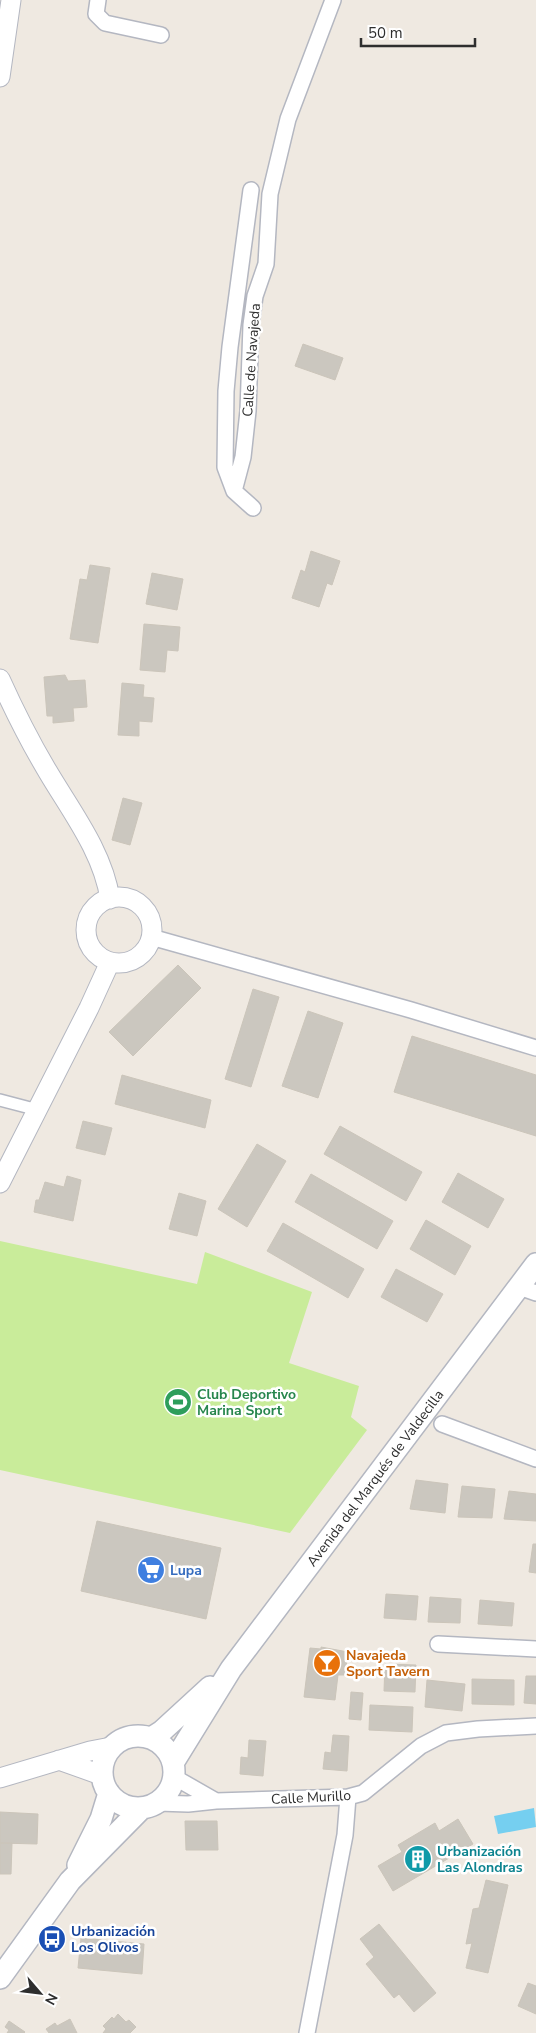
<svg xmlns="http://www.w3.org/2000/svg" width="536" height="2033" font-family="'Nunito Sans',sans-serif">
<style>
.pitch{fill:#c9ec9a}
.water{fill:#75cff0}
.building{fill:#cbc7bf;stroke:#cbc5ba}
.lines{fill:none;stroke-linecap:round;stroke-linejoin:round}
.pedestrian-casing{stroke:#b4b7c1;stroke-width:14}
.minor-casing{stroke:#b4b7c1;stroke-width:18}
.tertiary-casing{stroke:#b4b7c1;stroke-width:21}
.secondary-casing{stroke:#b4b7c1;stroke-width:24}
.pedestrian{stroke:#fff;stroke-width:11}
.minor{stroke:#fff;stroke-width:15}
.tertiary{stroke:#fff;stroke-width:19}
.secondary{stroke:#fff;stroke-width:21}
.labels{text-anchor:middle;stroke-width:5;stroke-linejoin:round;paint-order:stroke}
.street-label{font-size:14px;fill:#2e2e2e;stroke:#fff}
.leisure-label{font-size:14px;font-weight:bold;fill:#27864d;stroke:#fff;text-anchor:start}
.shop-label{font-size:14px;font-weight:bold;fill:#366cbe;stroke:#fff;text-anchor:start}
.food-label{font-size:14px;font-weight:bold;fill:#c56008;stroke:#fff;text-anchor:start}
.culture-label{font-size:14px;font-weight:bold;fill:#0d838f;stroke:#fff;text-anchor:start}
.transit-label{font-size:14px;font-weight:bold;fill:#164399;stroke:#fff;text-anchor:start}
</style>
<rect width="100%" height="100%" fill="#efe9e1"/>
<!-- pitch -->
<path class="pitch" d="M0 1241 197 1284 205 1252 312 1292 289 1363 359 1386 351 1417 367 1430 290 1533 0 1470Z"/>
<!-- water -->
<path class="water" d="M534 1808 536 1827 498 1834 494 1816Z"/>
<!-- building -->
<path class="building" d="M303 344 343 358 335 380 295 366Z
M311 551 340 561 332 585 327 583 319 607 292 598 301 570 305 572Z
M90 565 110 568 98 643 70 639 80 579 87 580Z
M152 573 183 579 177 610 146 604Z
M144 624 180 627 178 651 167 650 165 672 140 670Z
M65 675 68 681 85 680 87 707 73 708 74 721 53 723V716H47L44 677Z
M122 683 144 685 143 697 154 698 152 722 139 721V736L118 735Z
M123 798 142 803 130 845 112 840Z
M178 965 201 988 133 1056 109 1032Z
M253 989 279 997 251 1087 225 1079Z
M308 1011 343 1023 318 1098 282 1086Z
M412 1036 536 1075V1136L394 1092Z
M122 1075 211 1100 205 1128 115 1104Z
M83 1121 112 1128 105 1155 76 1148Z
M340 1126 422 1172 406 1201 324 1154Z
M257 1144 286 1161 247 1227 218 1209Z
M458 1173 504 1199 488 1228 442 1202Z
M311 1174 393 1221 377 1249 295 1202Z
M67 1176 81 1180 73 1221 34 1212 36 1200H39L45 1182 64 1187Z
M179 1193 206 1201 197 1236 169 1229Z
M426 1220 471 1246 455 1275 410 1249Z
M283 1223 364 1269 348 1298 267 1251Z
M396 1269 443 1294 427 1322 381 1297Z
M416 1480 448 1484 445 1513 410 1509Z
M462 1486 495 1489 492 1518 458 1517Z
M509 1491 536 1494V1521L504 1519Z
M97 1521 221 1548 206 1619 81 1591Z
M533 1544H536V1573L529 1572Z
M386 1594 418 1596 416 1620 384 1618Z
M430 1597 461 1599 460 1623 428 1622Z
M480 1600 514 1603 512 1626 478 1624Z
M321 1647 348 1652 345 1675H338L335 1700 304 1697 310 1648 321 1649Z
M385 1664 416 1665 415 1692 384 1691Z
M526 1676H536V1704L524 1703Z
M472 1679 514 1680V1705L472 1704Z
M427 1680 465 1684 462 1711 425 1707Z
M351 1692 363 1693 361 1720 349 1719Z
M370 1705 413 1707 412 1732 369 1730Z
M333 1735 349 1736 347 1771 323 1769 325 1752 331 1753Z
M249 1740 266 1741 263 1776 240 1774 241 1757 248 1758Z
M0 1812 38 1814 37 1844 0 1843Z
M458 1819 473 1844 393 1891 378 1866 402 1852 398 1845 435 1823 439 1831Z
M185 1821H217L218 1850H186Z
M0 1843H12L11 1874H0Z
M486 1880 508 1885 488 1973 466 1968 472 1943 466 1944 473 1909 479 1908Z
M379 1924 436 1993 414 2012 399 1994 394 1998 366 1964 374 1957 360 1939Z
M81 1938 144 1944 142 1974 78 1968Z
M528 1983 536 1986V2014L518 2006Z
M118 2014 126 2022 129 2020 136 2027 130 2033H103L106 2029 103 2026 112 2017 114 2019Z
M70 2019 77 2033H49L46 2029 55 2023 57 2026Z
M9 2021 25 2032 24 2033H7L9 2030 5 2027Z"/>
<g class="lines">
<!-- pedestrian casing -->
<g class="pedestrian-casing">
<path id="pedestrian" d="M0 1100 38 1110"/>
</g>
<!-- minor casing -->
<g class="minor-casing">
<path id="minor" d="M98 0 96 14 105 23 161 35
M251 190 230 347 226 391 225 467 234 491 253 508
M234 491 243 457 248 411 251 325 255 296 266 264 270 194 288 119 333 0
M151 937 411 1010 536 1048
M519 1287 536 1293
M442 1424 536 1459
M438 1644 536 1649
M174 1777 216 1801
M158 1803 188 1804 216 1801 348 1797 363 1793 421 1746 446 1733 478 1729 536 1726
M307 2033 345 1835 348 1797"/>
</g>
<!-- tertiary casing -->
<g class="tertiary-casing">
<path id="tertiary" d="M0 77 11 0
M0 679C14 710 30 742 48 772 71 811 103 852 110 899
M86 930a33 33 0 1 1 66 0a33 33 0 1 1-66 0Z
M0 1183 89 1008 110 962
M59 1760 101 1775
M0 1778 90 1751 111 1747"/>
</g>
<!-- secondary casing -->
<g class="secondary-casing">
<path id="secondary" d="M102 1772a36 36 0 1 1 72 0a36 36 0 1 1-72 0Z
M151 1738 162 1731 210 1687
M173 1763 231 1669 536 1264
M78 1865 101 1819 109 1793
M0 1978 70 1881 141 1809"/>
</g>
<!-- pedestrian -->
<use href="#pedestrian" class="pedestrian"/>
<!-- minor -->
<use href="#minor" class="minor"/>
<!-- tertiary -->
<use href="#tertiary" class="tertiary"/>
<!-- secondary -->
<use href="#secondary" class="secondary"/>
</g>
<!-- icons -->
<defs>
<g id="stadium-disc" transform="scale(1.4375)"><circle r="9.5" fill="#2e9e5b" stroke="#fff"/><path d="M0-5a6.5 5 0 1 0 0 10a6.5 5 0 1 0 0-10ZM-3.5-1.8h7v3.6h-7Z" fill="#fff"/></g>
<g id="supermarket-disc" transform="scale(1.4375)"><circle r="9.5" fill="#3f7fe0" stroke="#fff"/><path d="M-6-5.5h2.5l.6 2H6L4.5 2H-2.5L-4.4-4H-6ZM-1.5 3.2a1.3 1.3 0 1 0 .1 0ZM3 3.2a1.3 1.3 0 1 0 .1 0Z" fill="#fff"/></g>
<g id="bar-disc" transform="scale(1.4375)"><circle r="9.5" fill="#e8710a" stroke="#fff"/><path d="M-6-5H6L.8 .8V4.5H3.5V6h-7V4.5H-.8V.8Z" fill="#fff"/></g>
<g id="building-disc" transform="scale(1.4375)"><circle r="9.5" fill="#0f9aa8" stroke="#fff"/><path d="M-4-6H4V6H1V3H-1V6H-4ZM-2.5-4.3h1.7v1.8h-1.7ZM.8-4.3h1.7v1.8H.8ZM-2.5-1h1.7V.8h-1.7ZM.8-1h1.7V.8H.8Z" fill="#fff"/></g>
<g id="bus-disc" transform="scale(1.4375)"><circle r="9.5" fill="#1a4fb4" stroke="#fff"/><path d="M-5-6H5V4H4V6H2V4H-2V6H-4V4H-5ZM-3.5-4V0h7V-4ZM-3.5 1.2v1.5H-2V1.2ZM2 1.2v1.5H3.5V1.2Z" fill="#fff"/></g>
</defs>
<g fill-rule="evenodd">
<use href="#stadium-disc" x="178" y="1402"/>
<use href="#supermarket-disc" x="151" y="1570"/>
<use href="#bar-disc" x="327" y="1663"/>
<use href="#building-disc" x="418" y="1859"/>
<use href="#bus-disc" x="52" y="1939"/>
</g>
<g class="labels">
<!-- street labels -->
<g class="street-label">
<text transform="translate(251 360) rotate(-86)" y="5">Calle de Navajeda</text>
<text transform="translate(375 1478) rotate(-53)" y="5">Avenida del Marqués de Valdecilla</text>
<text transform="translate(311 1797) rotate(-3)" y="5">Calle Murillo</text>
</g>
<!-- leisure labels -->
<g class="leisure-label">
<text x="197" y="1399">Club Deportivo<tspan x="197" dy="16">Marina Sport</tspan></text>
</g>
<!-- shop labels -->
<g class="shop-label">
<text x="170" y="1575">Lupa</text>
</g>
<!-- food labels -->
<g class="food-label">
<text x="346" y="1660">Navajeda<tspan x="346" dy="16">Sport Tavern</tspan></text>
</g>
<!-- culture labels -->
<g class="culture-label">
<text x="437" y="1856">Urbanización<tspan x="437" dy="16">Las Alondras</tspan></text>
</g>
<!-- transit labels -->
<g class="transit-label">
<text x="71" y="1936">Urbanización<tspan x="71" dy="16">Los Olivos</tspan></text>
</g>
</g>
<!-- north arrow -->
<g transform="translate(40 1993) rotate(118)" stroke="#ffffff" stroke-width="4" paint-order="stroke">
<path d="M0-4L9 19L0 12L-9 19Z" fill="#2e2e2e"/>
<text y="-8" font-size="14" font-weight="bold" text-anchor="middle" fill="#2e2e2e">N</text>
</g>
<!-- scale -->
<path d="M361 38v8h114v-8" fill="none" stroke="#2e2e2e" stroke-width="2.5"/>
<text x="368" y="38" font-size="15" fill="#2e2e2e" stroke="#ffffff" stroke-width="4" paint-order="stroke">50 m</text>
</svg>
